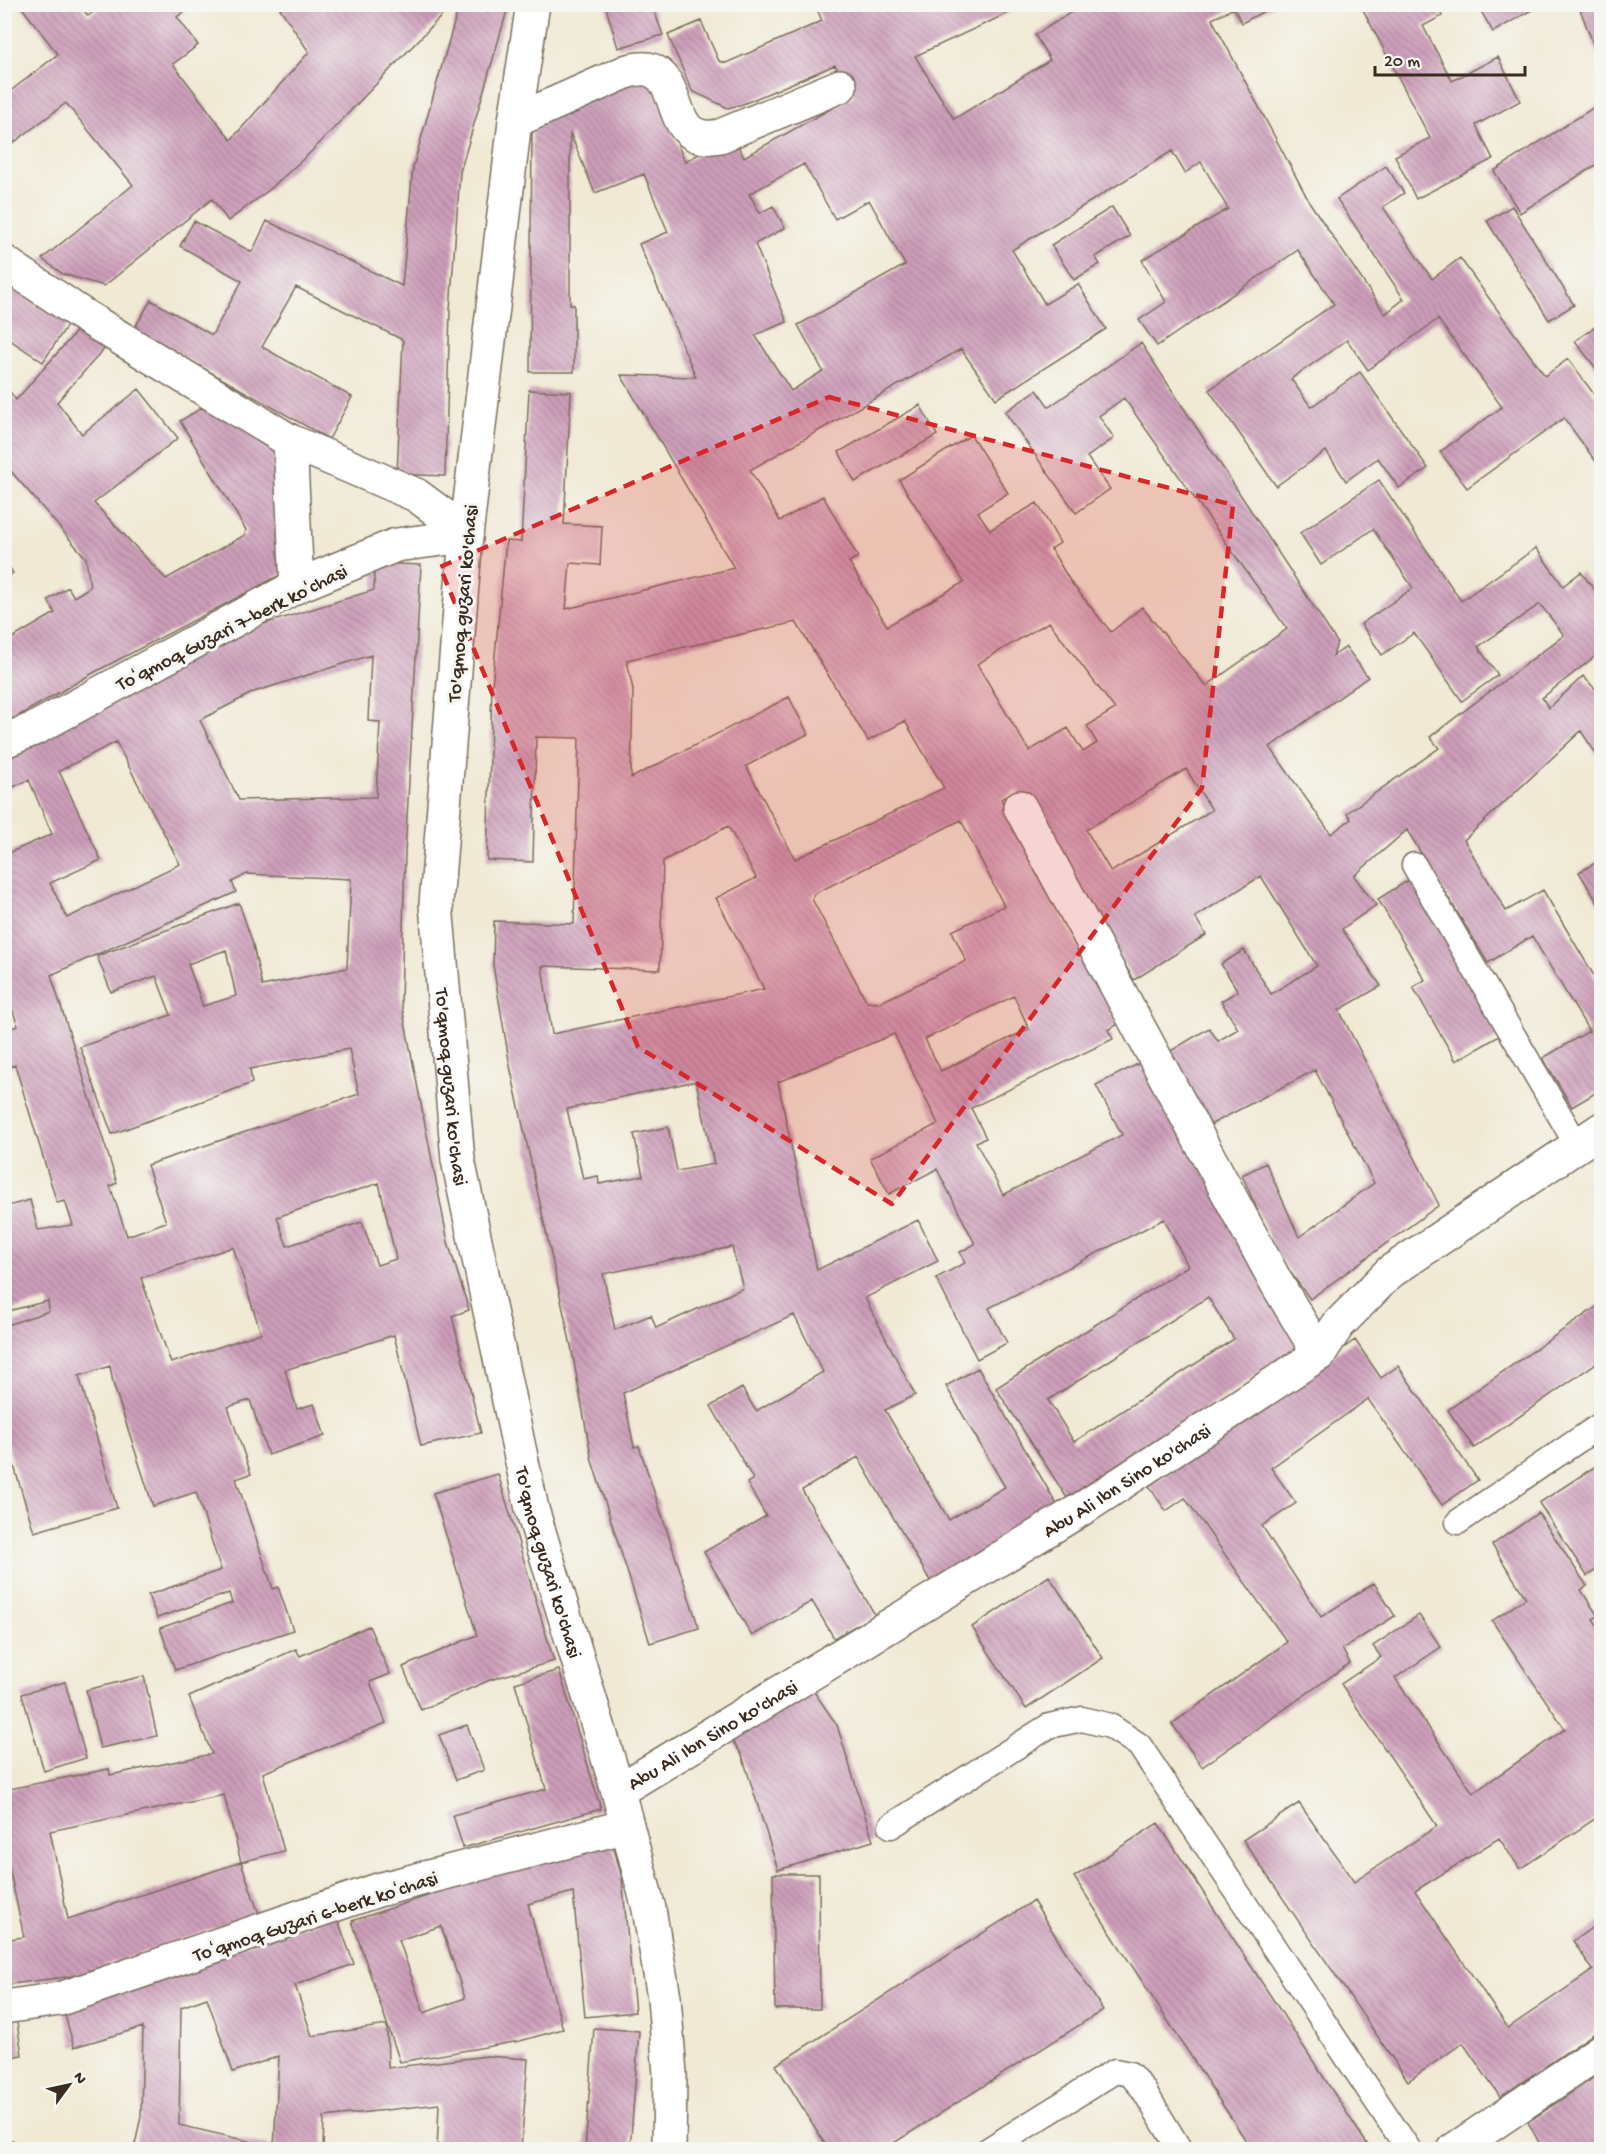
<svg xmlns="http://www.w3.org/2000/svg" width="1606" height="2154" font-family="'Gochi Hand',sans-serif">
<style>
.building{fill:url(#building-back-hatch);fill-rule:evenodd}
.lines{fill:none;stroke-linecap:round;stroke-linejoin:round}
.service-casing{stroke:#7a6d5e;stroke-width:27}
.minor-casing{stroke:#7a6d5e;stroke-width:36}
.service{stroke:#fff;stroke-width:24}
.minor{stroke:#fff;stroke-width:33}
.marked{fill:#d62828;fill-opacity:0.2;stroke:#d62828;stroke-width:4.5;stroke-dasharray:12 8;stroke-linejoin:round}
.labels{text-anchor:middle;stroke-width:6;stroke-linejoin:round;paint-order:stroke}
.street-label{font-size:20px;fill:#3b2a1e;stroke:#f6f6f2}
</style>
<defs>
<pattern id="building-back-hatch" width="6" height="6" patternUnits="userSpaceOnUse" patternTransform="scale(1.5)"><rect width="6" height="6" fill="#cd9eba"/><path d="M-1 5l2 2M0 0l6 6M5-1l2 2" fill="none" stroke="#a88197"/></pattern>
</defs>
<rect width="100%" height="100%" fill="#f6f6f2"/>
<filter id="ink" filterUnits="userSpaceOnUse"><feTurbulence type="fractalNoise" baseFrequency=".0167" numOctaves="2"/><feDisplacementMap in="SourceGraphic" scale="12" xChannelSelector="R" yChannelSelector="G"/><feConvolveMatrix kernelMatrix="1 2 1 2 8 2 1 2 1" color-interpolation-filters="sRGB"/></filter>
<filter id="wash" filterUnits="userSpaceOnUse"><feTurbulence type="fractalNoise" baseFrequency=".008" numOctaves="4" result="noise"/><feDisplacementMap in="SourceGraphic" scale="24" xChannelSelector="R" yChannelSelector="G"/><feGaussianBlur stdDeviation="1.35" result="paint"/><feColorMatrix in="noise" values="0 0 0 0 0 0 0 0 0 0 0 0 0 0 0 0 0 1.4 0 .05"/><feComposite in="paint" operator="in"/></filter>
<g filter="url(#wash)">
<rect width="100%" height="100%" fill="#f0e9d4"/>
<g id="blocks">
<!-- building -->
<path class="building" d="M19 4H79L88 16 104 4H194L177 17 198 45 173 64 231 140 309 52 277 4H453L312 151 269 190 228 221 212 199 104 286 63 274 42 259 133 185 66 103 4 150V96L58 54Z
M457 4H509L460 172 450 310 445 476 397 474 403 340 296 287 262 347 352 397 329 439 134 329 151 300 212 335 242 281 180 246 194 221 252 252 267 221 402 286 413 167 456 16Z
M605 4H663L653 8 663 35 618 48Z
M815 4H1028L915 56 954 119 1050 60 1035 35 1084 4H1277L1242 23 1234 8 1212 19 1310 203 1385 314 1404 299 1337 199 1386 166 1404 193 1383 207 1432 279 1460 258 1545 376 1568 359 1602 405V470L1564 418 1467 488 1440 452 1502 407 1438 319 1368 370 1347 340 1291 379 1311 407 1360 372 1428 468 1399 488 1378 458 1346 481 1326 451 1276 486 1209 390 1334 304 1298 250 1157 346 1139 320 1166 302 1142 260 1228 209 1201 162 1185 173 1172 151 1012 250 1045 304 1078 284 1106 329 996 399 961 349 750 470 780 521 823 496 858 557 849 562 887 626 964 582 899 480 971 435 1008 493 978 512 990 530 1037 503 1060 543 1051 549 1070 581 1111 632 1142 607 1206 686 1287 629 1124 398 1099 416 1114 438 1087 457 1110 489 1076 513 1005 412 1037 390 1049 407 1141 343 1337 642 1333 656 1346 647 1368 677 1270 747 1331 834 1351 819 1347 813 1439 748 1430 737 1564 635 1540 604 1478 647 1498 675 1462 701 1414 633 1382 655 1361 624 1413 588 1373 529 1321 565 1300 533 1379 480 1461 601 1536 548 1563 586 1581 572 1602 599V651L1542 698 1549 708 1583 676 1602 696V763L1581 731 1464 840 1506 911 1543 890 1602 989V1089L1572 1107 1543 1058 1589 1031 1532 936 1488 963 1407 830 1354 876 1376 905 1342 929 1381 986 1339 1010 1439 1205 1310 1299 1276 1253 1242 1175 1266 1163 1299 1237 1374 1183 1315 1070 1210 1125 1169 1052 1209 1028 1218 1041 1238 1029 1221 1001 1238 991 1221 964 1244 950 1271 994 1317 966 1261 876 1195 917 1206 935 1134 980 1017 790 1001 799 1118 1024 1108 1030 1113 1039 971 1108 986 1138 976 1142 1003 1195 1122 1135 1096 1085 1146 1060 1304 1344 1067 1498 996 1388 1188 1266 1164 1219 989 1308 1007 1343 977 1359 936 1278 965 1263 960 1252 975 1244 937 1169 889 1194 870 1158 938 1124 894 1034 778 1082 817 1270 918 1220 938 1261 865 1298 915 1395 885 1410 949 1520 1005 1487 946 1386 978 1368 1060 1510 932 1584 858 1457 802 1490 875 1615 834 1638 812 1601 752 1636 704 1552 766 1516 747 1483 753 1479 711 1406 742 1388 756 1411 823 1372 794 1315 623 1393 634 1447 639 1446 699 1628 650 1643 592 1461 571 1346 510 1066 493 965 494 921 574 924 579 738 536 737 533 862 487 860 492 686 506 541 521 542 529 390 571 392 564 524 602 526 600 565 570 563 566 609 734 568 621 375 696 377 639 244 668 232 644 174 595 193 570 133V305H574V372H530L532 132 560 108 648 73 685 162 732 135 744 157 854 96 835 65 743 104 728 108 692 91 668 35 701 21 719 61 726 63 822 21ZM804 164 835 219 869 200 905 265 798 325 823 371 791 391 755 335 787 322 755 244 785 228 773 206 760 213 749 194ZM796 622 868 741 905 721 944 788 795 859 746 766 808 734 789 697 631 778 633 690 627 660ZM1049 622 1115 709 1087 726 1097 743 1083 752 1068 728 1029 751 977 664ZM1186 769 1212 810 1111 872 1086 830ZM961 820 1004 906 952 931 966 961 879 1003 867 1002 812 899 814 894ZM728 826 756 878 716 898 764 989 552 1034 542 966 660 970 663 861ZM1014 996 1029 1029 941 1071 925 1039ZM696 1081 714 1164 677 1171 668 1127 634 1134 643 1176 599 1184 598 1176 583 1179 567 1109ZM732 1247 743 1288 656 1328 651 1315 615 1330 603 1274ZM1208 1297 1234 1339 1074 1442 1048 1400Z
M1360 4H1436L1442 16 1423 26 1452 81 1498 57 1520 101 1476 125 1493 159 1416 199 1395 156 1430 138Z
M1477 4H1542L1493 32Z
M1578 4H1602V52L1597 54Z
M1602 102V161L1520 213 1494 171Z
M1512 206 1574 305 1549 320 1487 221Z
M1112 207 1130 236 1095 257 1100 264 1074 280 1051 245Z
M4 282 45 310 50 303 72 318 43 362 4 336Z
M1602 322V376L1575 341Z
M81 326 105 348 57 402 82 434 139 389 178 438 94 503 166 579 245 535 246 530 180 421 208 404 276 442 284 573 95 672 4 724V643L55 613 48 600 68 587 74 597 90 587 86 558 9 469 4 472V384L16 400Z
M920 405 937 435 855 482 839 452Z
M4 559 13 573 4 579Z
M374 563 421 565 405 854 401 1002 448 1242 469 1310 452 1316 481 1433 421 1446 394 1335 285 1370 297 1409 314 1404 325 1436 268 1455 250 1400 228 1407 251 1474 236 1479 273 1589 278 1587 293 1630 175 1670 160 1628 232 1603 229 1593 157 1618 148 1595 221 1570 196 1492 153 1506 113 1383 110 1366 79 1376 117 1508 34 1532 4 1433V1326L49 1311 48 1301 4 1312V1274L12 1272 4 1244V1207L30 1200 38 1230 73 1225 65 1201 57 1203 15 1065 4 1069V1030L18 1026 4 986V855L52 834 29 780 4 791V750L235 633 374 590ZM371 655 368 721 380 722 376 797 239 800 200 720 254 692ZM116 742 180 864 67 918 50 883 101 860 59 771ZM247 874 351 879 347 968 262 986 252 941 239 903 97 956 111 992 156 976 171 1015 80 1047 112 1134 252 1083 250 1069 349 1049 359 1094 147 1165 166 1222 127 1236 110 1186 117 1183 51 975 236 892 232 882ZM226 950 236 996 203 1006 188 964ZM379 1183 396 1259 377 1265 362 1222 287 1246 277 1217ZM233 1247 261 1333 171 1363 141 1278Z
M1602 859V910L1579 872Z
M1412 878 1503 1034 1456 1061 1413 987 1425 980 1378 899Z
M1602 1303V1359L1474 1448 1448 1410Z
M1355 1340 1381 1378 1398 1366 1478 1480 1442 1505 1368 1399 1271 1468 1296 1503 1262 1526 1321 1617 1374 1583 1395 1616 1342 1649 1350 1663 1202 1767 1172 1724 1287 1642 1185 1498 1166 1511 1149 1486Z
M1602 1462V1566L1587 1576 1539 1503Z
M498 1474 554 1661 490 1680 421 1710 403 1667 477 1635 433 1493Z
M1538 1513 1587 1586 1581 1590 1598 1616 1593 1619 1602 1633V1814L1520 1869 1499 1838 1415 1891 1508 2028 1593 1970 1573 1941 1602 1921V2028L1500 2097 1463 2043 1408 2081 1243 1840 1299 1803 1354 1882 1437 1826 1341 1684 1381 1657 1373 1646 1419 1615 1441 1647 1395 1678 1473 1793 1565 1729 1492 1621 1526 1598 1492 1545Z
M1049 1576 1103 1658 1026 1709 972 1627Z
M369 1626 390 1674 370 1682 386 1723 263 1773 284 1851 241 1862 224 1795 50 1831 68 1919 241 1862 259 1914 73 1976 4 1985V1940L24 1937 4 1844V1790L109 1769 110 1775 212 1754 189 1697 296 1649 300 1656Z
M559 1670 601 1809 463 1848 453 1815 546 1789 515 1683Z
M144 1676 157 1736 100 1748 86 1690Z
M65 1682 86 1758 44 1771 22 1694Z
M808 1683 837 1725 873 1841 778 1870 742 1755 730 1737Z
M467 1725 484 1770 456 1780 439 1735Z
M1158 1823 1371 2150H1252L1074 1877Z
M612 1841 622 1878 635 2012 585 2017 573 1892 528 1904 563 2029 520 2041 400 2062 352 1921 475 1880ZM441 1926 465 1998 424 2013 399 1940Z
M773 1874H819L820 2009H775Z
M1033 1901 1103 2010 883 2150H829L776 2065Z
M336 1915 354 1964 295 1985 312 2036 387 2025 388 2068 487 2056 528 2059 521 2150H437L439 2104 324 2117 323 2150H134L141 2116 143 2027 74 2047 62 2005ZM207 1998 233 2072 279 2056 274 2147 179 2125 181 2007Z
M16 2016 22 2055 4 2058V2017Z
M594 2028 639 2031 630 2150H585Z
M1602 2072V2150H1543L1528 2122Z
M4 2138 44 2149V2150H4Z"/>
</g>
</g>
<g filter="url(#ink)">
<use href="#blocks" fill-opacity="0" stroke="#7a6d5e" stroke-width="1.5"/>
<g class="lines">
<!-- service casing -->
<g class="service-casing">
<path id="service" d="M1414 865 1577 1145
M1458 1522 1602 1424
M891 1826 1049 1726 1082 1719 1110 1726 1139 1745 1409 2150
M988 2150 1115 2071 1130 2074 1143 2089 1180 2150"/>
</g>
<!-- minor casing -->
<g class="minor-casing">
<g id="minor">
<path id="s1" d="M533 4 515 121 466 536 436 904 458 1160 532 1509 618 1791 649 1909 664 1997 670 2074 669 2150"/>
<path d="M515 121 628 71C633 70 641 68 647 69 686 77 663 147 720 136L840 86"/>
<path d="M4 262 81 314 290 441 416 495 450 520 466 536"/>
<path d="M290 441 297 586"/>
<path d="M4 741 36 728 297 586 396 545 466 536"/>
<path d="M1020 807 1276 1282 1319 1354"/>
<path id="s2" d="M618 1791 1088 1505 1319 1354 1338 1325 1390 1272 1602 1129"/>
<path d="M4 2007 60 1999 378 1890 627 1826"/>
<path d="M1454 2150 1602 2050"/>
</g>
</g>
<!-- service -->
<use href="#service" class="service"/>
<!-- minor -->
<use href="#minor" class="minor"/>
</g>
</g>
<!-- marked area -->
<path class="marked" d="M829 397 1233 505 1202 788 892 1204 638 1047 440 567Z"/>
<g class="labels">
<!-- street labels -->
<g class="street-label">
<text transform="translate(461 603) rotate(-85)" y="7">To'qmoq guzari ko'chasi</text>
<text transform="translate(231 626) rotate(-27)" y="7">Toʻqmoq Guzari 7-berk koʻchasi</text>
<text dy="7" stroke="none"><textPath href="#s1" startOffset="1089">To'qmoq guzari ko'chasi</textPath></text>
<text dy="7" stroke="none"><textPath href="#s2" startOffset="596">Abu Ali Ibn Sino ko'chasi</textPath></text>
<text dy="7" stroke="none"><textPath href="#s1" startOffset="1575">To'qmoq guzari ko'chasi</textPath></text>
<text dy="7" stroke="none"><textPath href="#s2" startOffset="110">Abu Ali Ibn Sino ko'chasi</textPath></text>
<text transform="translate(315 1915) rotate(-18)" y="7">Toʻqmoq Guzari 6-berk koʻchasi</text>
</g>
</g>
<!-- margin -->
<rect width="1606" height="2154" fill="none" stroke="#f6f6f2" stroke-width="24"/>
<!-- north arrow -->
<g transform="translate(69 2085) rotate(57)" stroke="#f6f6f2" stroke-width="4.5" paint-order="stroke">
<path d="M0-4.5L10 22L0 15L-10 22Z" fill="#3b2a1e"/>
<text y="-9" font-size="16" font-weight="bold" text-anchor="middle" fill="#3b2a1e">N</text>
</g>
<!-- scale -->
<path d="M1375 66v9h150v-9" fill="none" stroke="#3b2a1e" stroke-width="3"/>
<text x="1384" y="66" font-size="18" fill="#3b2a1e" stroke="#f6f6f2" stroke-width="4.5" paint-order="stroke">20 m</text>
</svg>
